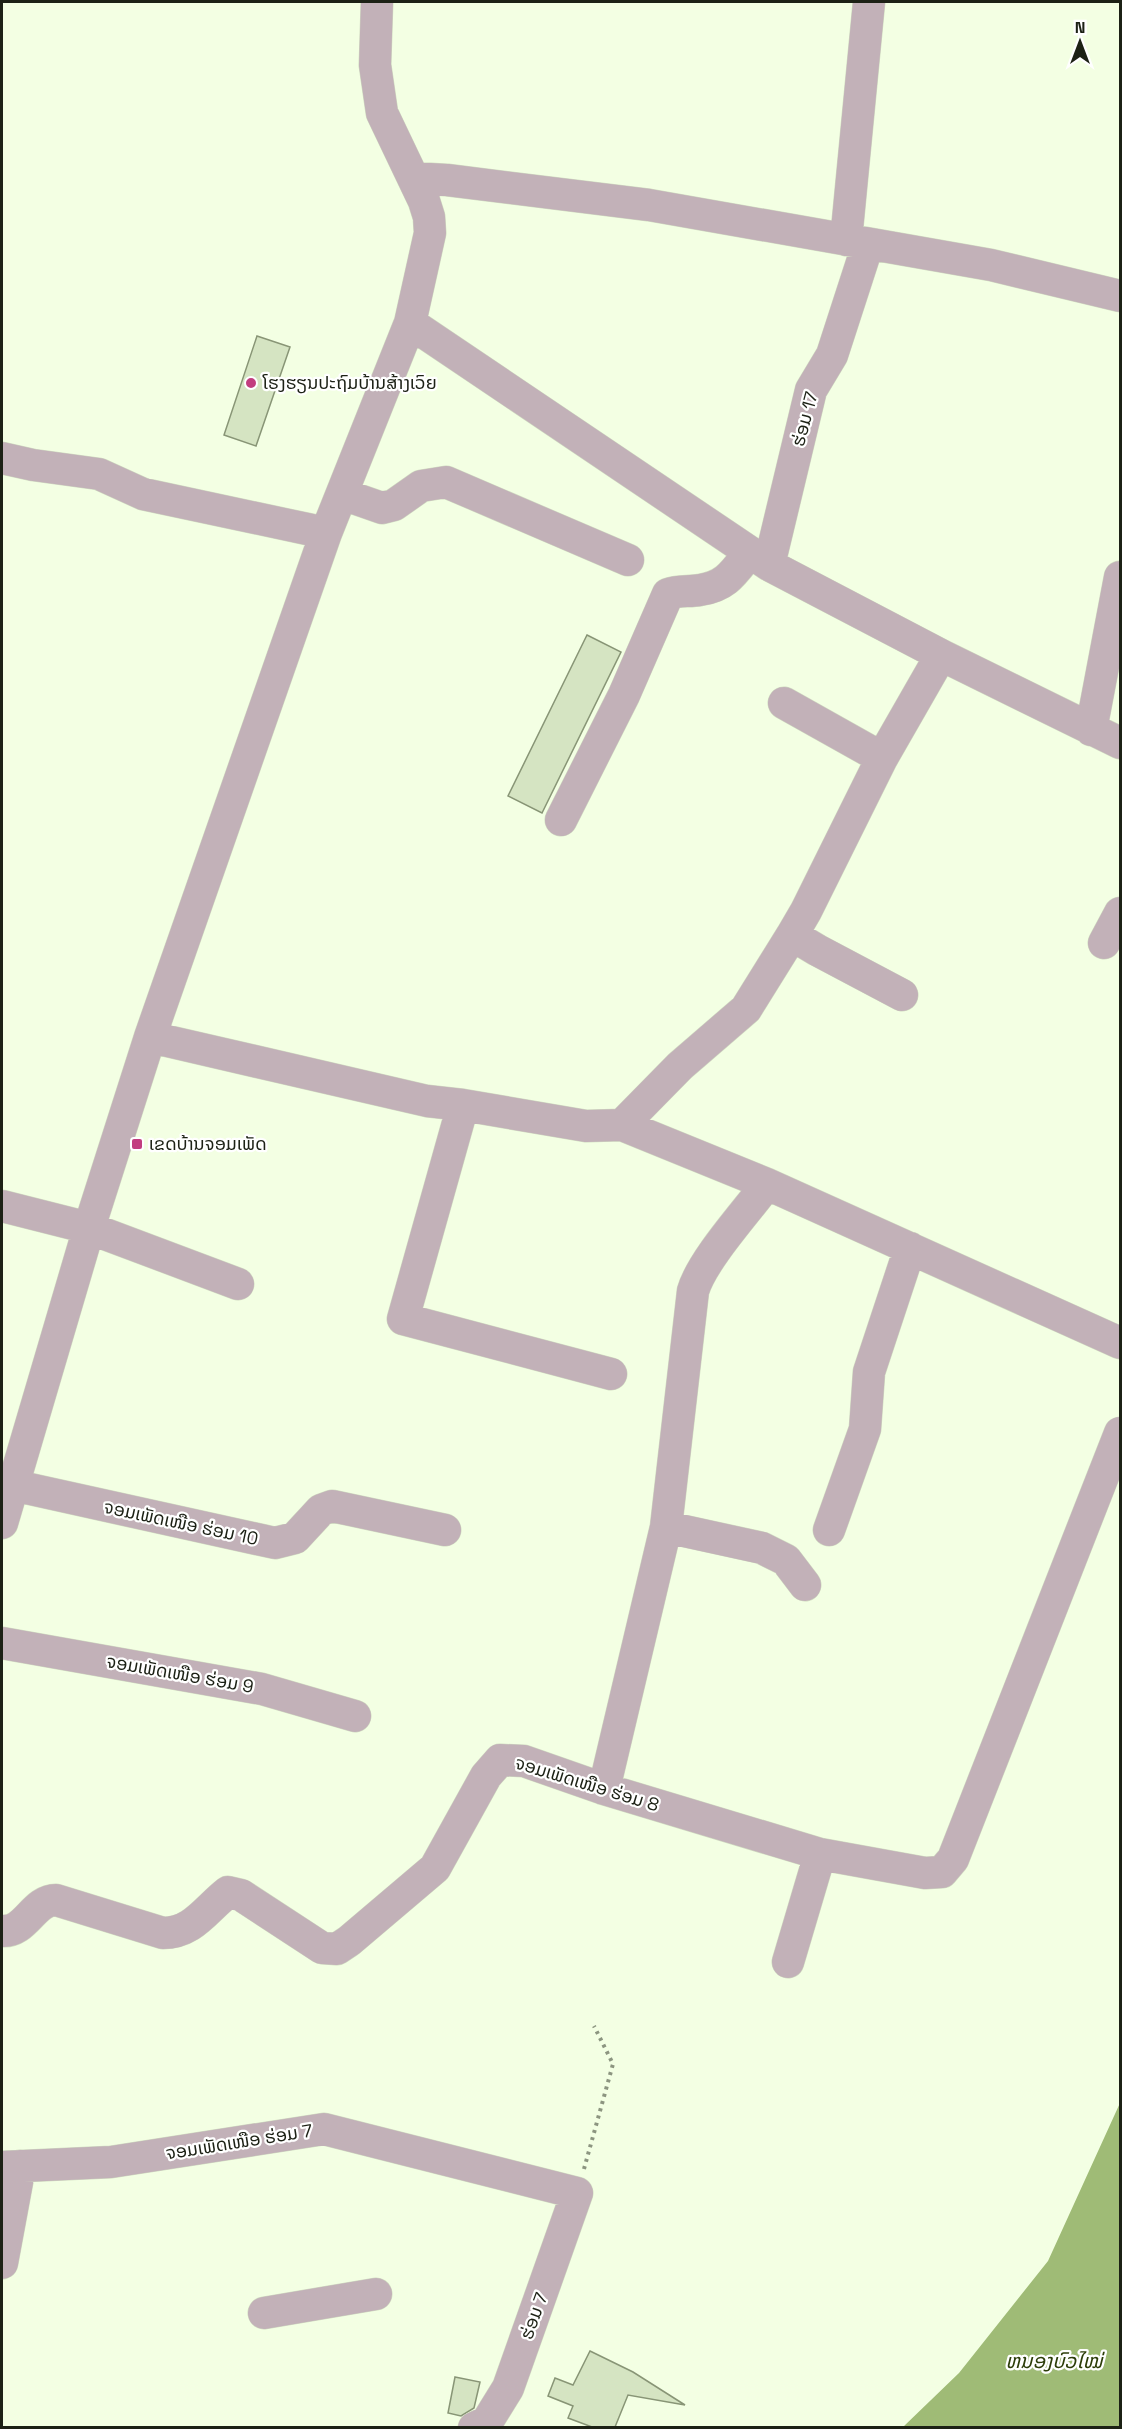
<svg xmlns="http://www.w3.org/2000/svg" width="1122" height="2429" font-family="'Space Grotesk','Noto Sans Lao',sans-serif">
<style>
.water{fill:#9fbb76}
.building{fill:#d5e4c2;stroke:#889576;stroke-width:1.5}
.lines{fill:none;stroke-linecap:round;stroke-linejoin:round}
.minor-casing{stroke:#d1dbc2;stroke-width:33}
.path{stroke:#8c9580;stroke-width:4;stroke-dasharray:3 4.5;stroke-linecap:butt}
.minor{stroke:#c2b1b8;stroke-width:32}
.poi-dot{fill:#c23d7f;stroke:#fff;stroke-width:2}
.labels{text-anchor:middle;stroke-width:4.5;stroke-linejoin:round;paint-order:stroke}
.poi-label{font-size:18px;fill:#1c2115;stroke:#fff;text-anchor:start}
.street-label{font-size:18px;fill:#1c2115;stroke:#fff}
.water-label{font-size:20px;font-style:italic;fill:#2c3d09;stroke:#fff}
</style>
<rect width="100%" height="100%" fill="#f3ffe3"/>
<!-- water -->
<path class="water" d="M1120 2103V2427H903L959 2373 1048 2261Z"/>
<!-- building -->
<path class="building" d="M257 336 290 347 256 446 224 435Z
M587 635 621 652 542 813 508 796Z
M590 2351 633 2372 685 2405 628 2395 615 2427H592L568 2418 573 2406 548 2396 555 2378 573 2385Z
M455 2377 480 2382 474 2408 461 2416 448 2413Z"/>
<g class="lines">
<!-- minor casing -->
<g class="minor-casing">
<path id="minor" d="M413 178 447 180 649 205 991 265 1120 296
M846 240 869 2
M410 323 769 565 941 655 1120 743
M2 458 33 465 99 474 143 494 326 533
M342 494 382 508 394 505 421 486 446 482 628 560
M769 565 811 390 832 355 868 244
M784 703 882 758
M1091 730 1120 577
M561 820 624 695 668 594C678 590 689 592 700 590 727 586 734 572 750 552
M1104 943 1120 913
M902 995 817 950 792 935 806 911 882 758 941 655
M150 1037 427 1101 463 1105 586 1126 622 1125 767 1184 1120 1343
M463 1105 403 1319 611 1374
M622 1125 680 1066 746 1009 792 935
M2 1206 89 1228 238 1284
M12 1485 275 1543 295 1538 321 1510 332 1506 445 1530
M2 1523 89 1228 150 1037 326 533 410 323 430 233 429 217 424 201 382 113 375 65 377 2
M666 1527 762 1548 786 1560 805 1585
M829 1530 865 1429 869 1372 910 1248
M2 1643 262 1689 355 1716
M604 1789 666 1527 693 1291C702 1260 747 1211 767 1184
M2 1931C26 1933 33 1900 56 1900L163 1933C193 1933 206 1909 228 1892L241 1895 322 1948 337 1949 349 1941 435 1868 486 1776 500 1760 524 1761 604 1789 820 1854 925 1873 942 1872 953 1859 1120 1433
M788 1962 820 1854
M2 2167 111 2162 324 2129 577 2193 508 2388 487 2422 474 2428
M2 2263 20 2166
M264 2313 376 2294"/>
</g>
<!-- path -->
<path class="path" d="M584 2169 613 2064 594 2026"/>
<!-- minor -->
<use href="#minor" class="minor"/>
</g>
<!-- markers -->
<g class="poi-dot">
<circle cx="251" cy="383" r="6"/>
<rect x="131" y="1138" width="12" height="12" rx="3"/>
</g>
<g class="labels">
<!-- poi labels -->
<g class="poi-label">
<text x="263" y="389">ໂຮງຮຽນປະຖົມບ້ານສ້າງເວົຍ</text>
<text x="149" y="1150">ເຂດບ້ານຈອມເພັດ</text>
</g>
<!-- street labels -->
<g class="street-label">
<text transform="translate(805 419) rotate(-75)" y="6">ຮ່ອມ 17</text>
<text transform="translate(181 1523) rotate(12)" y="6">ຈອມເພັດເໜືອ ຮ່ອມ 10</text>
<text transform="translate(180 1674) rotate(10)" y="6">ຈອມເພັດເໜືອ ຮ່ອມ 9</text>
<text transform="translate(587 1784) rotate(17)" y="6">ຈອມເພັດເໜືອ ຮ່ອມ 8</text>
<text transform="translate(239 2142) rotate(-9)" y="6">ຈອມເພັດເໜືອ ຮ່ອມ 7</text>
<text transform="translate(534 2316) rotate(-70)" y="6">ຮ່ອມ 7</text>
</g>
<!-- water labels -->
<g class="water-label">
<text x="1054" y="2368">ຫນອງບົວໄໝ່</text>
</g>
</g>
<!-- border -->
<rect width="1122" height="2429" fill="none" stroke="#1c2115" stroke-width="6"/>
<!-- north arrow -->
<g transform="translate(1080 42)" stroke="#ffffff" stroke-width="4.5" paint-order="stroke">
<path d="M0-4.5L10 22L0 15L-10 22Z" fill="#1c2115"/>
<text y="-9" font-size="16" font-weight="bold" text-anchor="middle" fill="#1c2115">N</text>
</g>
</svg>
